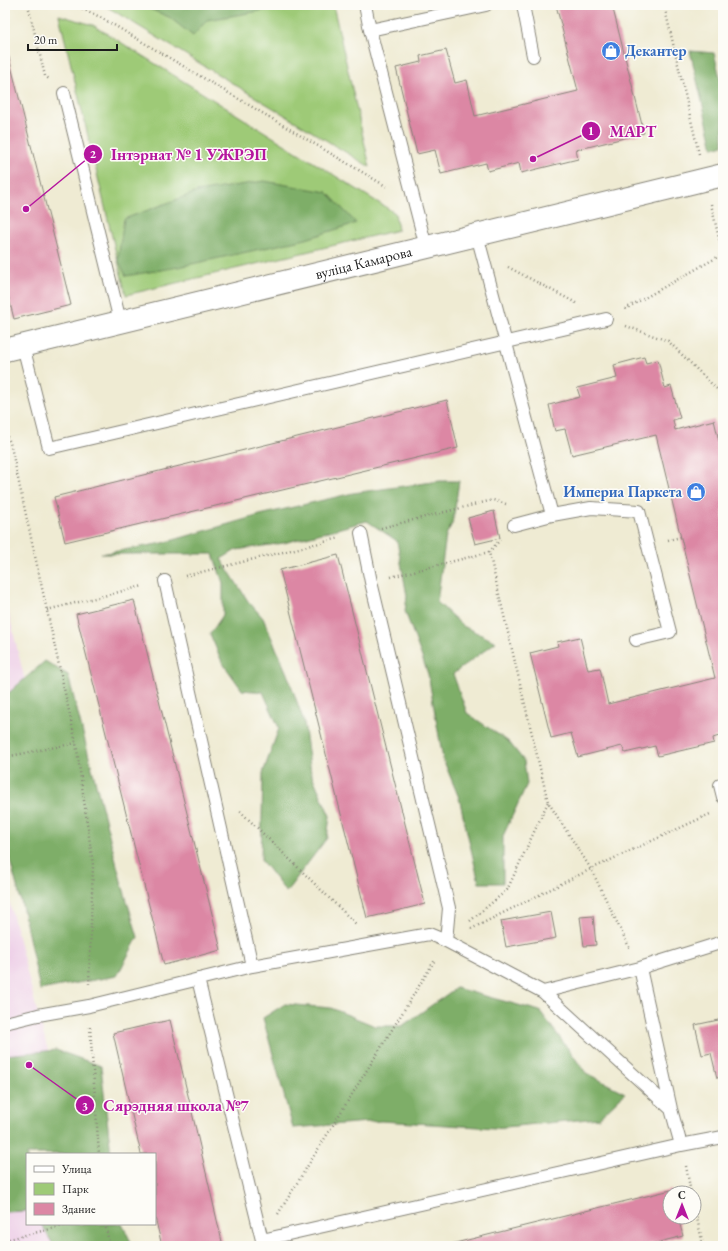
<svg xmlns="http://www.w3.org/2000/svg" width="728" height="1251" font-family="'EB Garamond',serif">
<style>
.built{fill:#eed0e8}
.green{fill:#9eca77;stroke:#5d734a}
.forest{fill:#7eae68;stroke:#4d6542}
.building{fill:#dc87a4}
.lines{fill:none;stroke-linecap:round;stroke-linejoin:round}
.lane-casing{stroke:#868478;stroke-width:14}
.street-casing{stroke:#868478;stroke-width:24}
.path{stroke:#868478;stroke-width:2.5;stroke-dasharray:1 3;stroke-linecap:butt}
.lane{stroke:#fff;stroke-width:12}
.street{stroke:#fff;stroke-width:22}
.labels{text-anchor:middle;stroke-width:3;stroke-linejoin:round;paint-order:stroke}
.shop-label{font-size:15px;font-weight:bold;fill:#366cbe;stroke:#fdfcf7;text-anchor:start}
.street-label{font-size:15px;fill:#1c1c1c;stroke:#fdfcf7}
.leader{fill:none;stroke:#b5179e;stroke-width:1.5}
.callout-dot{fill:#b5179e;stroke:#fdfcf7;stroke-width:1.5}
.mark-label{font-size:12px;text-anchor:middle;font-weight:bold;fill:#fff}
.callout-label{font-size:16px;text-anchor:middle;font-weight:bold;fill:#b5179e;stroke:#fdfcf7;stroke-width:3;stroke-linejoin:round;paint-order:stroke}
</style>
<rect width="100%" height="100%" fill="#fdfcf7"/>
<filter id="ink" filterUnits="userSpaceOnUse"><feTurbulence type="fractalNoise" baseFrequency=".025" numOctaves="2"/><feDisplacementMap in="SourceGraphic" scale="8" xChannelSelector="R" yChannelSelector="G"/><feConvolveMatrix kernelMatrix="1 2 1 2 8 2 1 2 1" color-interpolation-filters="sRGB"/></filter>
<filter id="wash" filterUnits="userSpaceOnUse"><feTurbulence type="fractalNoise" baseFrequency=".012" numOctaves="4" result="noise"/><feDisplacementMap in="SourceGraphic" scale="16" xChannelSelector="R" yChannelSelector="G"/><feGaussianBlur stdDeviation="0.9" result="paint"/><feColorMatrix in="noise" values="0 0 0 0 0 0 0 0 0 0 0 0 0 0 0 0 0 1.4 0 .05"/><feComposite in="paint" operator="in"/></filter>
<g filter="url(#wash)">
<rect width="100%" height="100%" fill="#efebd3"/>
<!-- built -->
<path class="built" d="M5 598 26 685 5 724Z
M5 885 38 1015 66 1114 27 1154V1224H91L96 1246H5Z"/>
<!-- green -->
<path class="green" d="M104 5H333L370 167Z
M59 15 93 25 395 213 398 230 126 295Z"/>
<!-- forest -->
<path class="forest" d="M140 5H296L207 20 193 36 169 17Z
M690 51 714 53 723 90V145L713 148Z
M264 181 327 192 356 223 306 239 178 267 126 276 118 259 124 219 197 192Z
M440 481H459L453 522 446 535 437 602 463 626 496 642 453 674 467 713 509 742 524 761 527 784 503 836V883H479L459 798 443 759 428 674 405 611 407 596 397 541 367 521 284 543 236 550 221 559 248 601 263 618 288 676 304 722 311 773 330 816 327 838 286 892 261 860 263 773 279 728 263 692 242 690 222 662 210 634 223 615V583L213 554H101L163 543 260 515 353 493Z
M45 661 68 675 121 881 138 937 117 976 66 985 40 990 22 905 5 842V696Z
M456 988 540 1011 586 1073 625 1093 599 1118 495 1128 381 1121 293 1128 263 1018 285 1004 331 1008 375 1026H402Z
M56 1050 101 1066 111 1154H27V1211L5 1212V1055Z
M41 1224H122L133 1246H54Z"/>
<g id="blocks">
<!-- building -->
<path class="building" d="M556 5H612L644 133 576 150 578 159 521 173 519 163 488 171 486 163 441 174 435 150 417 154 396 68 421 62 420 56 446 50 455 83 467 80 475 116 578 91Z
M5 42 71 305 14 319 5 283Z
M644 357 646 363 658 360 665 388 671 386 680 418 673 420 675 430 714 420 719 441H723V752L719 736 713 738 714 743 658 756 655 746 625 753 622 746 578 757 571 733 551 738 530 653 558 646 557 642 580 637 588 670 600 668 608 704 715 678 656 435 572 455 565 429 555 431 549 405 580 397 577 388 617 378 614 365Z
M447 400 458 448 65 542 54 497Z
M494 511 500 538 475 544 468 518Z
M338 555 425 904 367 918 280 570Z
M134 600 221 950 164 965 76 614Z
M551 912 556 938 506 947 501 921Z
M593 916 596 945 584 946 580 917Z
M723 1019V1077L717 1078 711 1053 702 1055 695 1025Z
M170 1020 191 1108 223 1246H162L155 1217V1154H141L113 1033Z
M671 1190 672 1193H670V1217H678L683 1236 643 1246H443Z"/>
</g>
</g>
<g filter="url(#ink)">
<use href="#blocks" fill-opacity="0" stroke="#868478" stroke-width="1"/>
<g class="lines">
<!-- lane casing -->
<g class="lane-casing">
<path id="lane" d="M365 5 370 30
M523 5 533 56
M64 93 120 321
M477 235 552 515
M426 247 370 30 486 5
M23 346 49 448 606 319
M514 525 552 515 591 508 639 511 670 632 636 640
M361 533 371 582 449 908 446 941
M165 581 252 966
M720 785 723 797
M198 979 262 1240 681 1145 671 1109 640 968
M543 992 671 1109
M5 1023 38 1015 89 1006 252 966 429 934 446 941 543 992 640 968 723 942
M681 1145 723 1137"/>
</g>
<!-- street casing -->
<g class="street-casing">
<g id="street">
<path id="s1" d="M5 350 723 175"/>
</g>
</g>
<!-- path -->
<path class="path" d="M28 5 45 76 49 79
M75 5 102 18 389 188
M664 5 699 154
M711 204 723 256
M508 267 576 303
M625 309 723 254
M626 326 668 341 723 395
M5 433 10 442 76 743 93 865 89 984
M381 528 493 500 506 504
M668 540 681 537
M489 552 500 540
M185 576 340 538
M391 577 489 552 548 802 591 869 630 949
M47 610 143 586
M5 757 76 743
M240 811 357 925
M470 921 507 890 548 802
M471 929 591 869 710 814
M90 1027 99 1154
M686 1166 691 1193
M694 1205 703 1245 700 1246
M278 1214 435 960
M105 1224 110 1246
M5 1240 71 1224"/>
<!-- lane -->
<use href="#lane" class="lane"/>
<!-- street -->
<use href="#street" class="street"/>
</g>
</g>
<!-- icons -->
<defs>
<g id="shop-disc" transform="scale(1)"><circle r="9.5" fill="#3f7fe0" stroke="#fdfcf7"/><path d="M-5-2.5h2.3a2.7 3.5 0 0 1 5.4 0H5L5.5 6h-11ZM-1.5-2.5h3a1.5 2.3 0 0 0-3 0Z" fill="#fff"/></g>
</defs>
<g fill-rule="evenodd">
<use href="#shop-disc" x="611" y="51"/>
<use href="#shop-disc" x="696" y="492"/>
</g>
<g class="labels">
<!-- shop labels -->
<g class="shop-label">
<text x="625" y="56">Декантер</text>
<text x="682" y="497" text-anchor="end">Империа Паркета</text>
</g>
<!-- street labels -->
<g class="street-label">
<text dy="5" stroke="none"><textPath href="#s1" startOffset="369">вуліца Камарова</textPath></text>
</g>
</g>
<!-- callouts -->
<path class="leader" d="M533 159L591 131M26 209L93 154M29 1065L85 1105"/>
<g class="callout-dot">
<circle cx="533" cy="159" r="4"/>
<circle cx="26" cy="209" r="4"/>
<circle cx="29" cy="1065" r="4"/>
<circle cx="591" cy="131" r="10"/>
<circle cx="93" cy="154" r="10"/>
<circle cx="85" cy="1105" r="10"/>
</g>
<g class="mark-label">
<text x="591" y="135">1</text>
<text x="93" y="158">2</text>
<text x="85" y="1110">3</text>
</g>
<g class="callout-label">
<text x="633" y="137">МАРТ</text>
<text x="189" y="160">Інтэрнат № 1 УЖРЭП</text>
<text x="176" y="1111">Сярэдняя школа №7</text>
</g>
<!-- margin -->
<rect width="728" height="1251" fill="none" stroke="#fdfcf7" stroke-width="20"/>
<!-- legend -->
<rect x="26" y="1153" width="130" height="72" fill="#fdfcf7" stroke="#a3a29f"/>
<rect x="34" y="1166" width="20" height="6" fill="#ffffff" stroke="#a3a29f"/>
<text x="62" y="1173" font-size="12" fill="#1c1c1c">Улица</text>
<rect x="34" y="1183" width="20" height="12" fill="#9eca77" stroke="#a3a29f"/>
<text x="62" y="1193" font-size="12" fill="#1c1c1c">Парк</text>
<rect x="34" y="1203" width="20" height="12" fill="#dc87a4" stroke="#a3a29f"/>
<text x="62" y="1213" font-size="12" fill="#1c1c1c">Здание</text>
<!-- north arrow -->
<g transform="translate(682 1205)"><circle r="19" fill="#fdfcf7" stroke="#a3a29f"/>
<path d="M0-3L7 15L0 10L-7 15Z" fill="#b5179e"/>
<text y="-6" font-size="11" font-weight="bold" text-anchor="middle" fill="#1c1c1c">С</text>
</g>
<!-- scale -->
<path d="M28 44v6h89v-6" fill="none" stroke="#1c1c1c" stroke-width="2"/>
<text x="34" y="44" font-size="12" fill="#1c1c1c" stroke="#fdfcf7" stroke-width="3" paint-order="stroke">20 m</text>
</svg>
